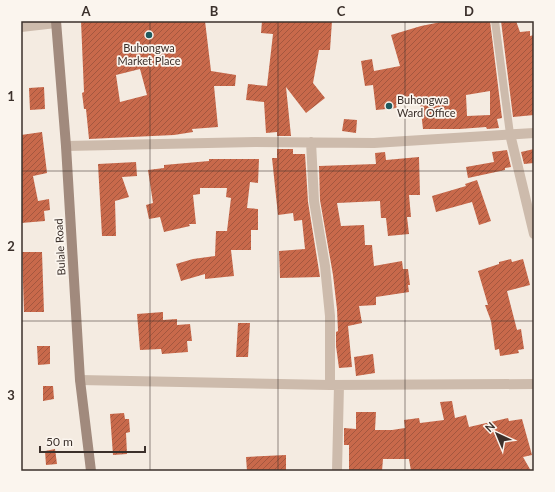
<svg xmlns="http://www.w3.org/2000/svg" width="555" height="492" font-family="Lato,sans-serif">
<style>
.building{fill:url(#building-hatch);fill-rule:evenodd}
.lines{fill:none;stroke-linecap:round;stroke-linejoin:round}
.lane{stroke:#cdbbac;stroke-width:8}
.street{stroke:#cdbbac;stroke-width:10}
.secondary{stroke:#a18a7d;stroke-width:10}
.grid{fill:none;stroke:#3b302b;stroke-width:1;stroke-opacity:0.55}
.poi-dot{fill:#1f5a5e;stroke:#fbf5ee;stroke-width:1.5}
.labels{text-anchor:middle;stroke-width:3.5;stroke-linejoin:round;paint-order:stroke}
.poi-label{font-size:11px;fill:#3b302b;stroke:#fbf5ee}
.street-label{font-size:11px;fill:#3b302b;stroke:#fbf5ee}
.neatline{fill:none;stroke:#3b302b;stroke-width:1.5}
.grid-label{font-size:13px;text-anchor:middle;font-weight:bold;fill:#3b302b}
</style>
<defs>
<pattern id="building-hatch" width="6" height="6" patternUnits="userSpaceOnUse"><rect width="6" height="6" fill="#c8694b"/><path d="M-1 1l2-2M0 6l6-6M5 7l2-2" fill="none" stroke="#a4573f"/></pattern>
</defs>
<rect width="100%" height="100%" fill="#f4ebe1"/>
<!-- building -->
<path class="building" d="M81 21H205L211 71 236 75 235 86H214L218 127 192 129 193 132 174 135 89 139 86 109H84L82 93 84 92ZM140 69 147 95 120 102 116 75Z
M262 21H332L330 50H319L313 83 325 98 306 113 286 87 291 136H277V132L266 133 264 102 246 100 248 84 267 86 273 34 261 33Z
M446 21H490L502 118 497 119 499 128 487 129 486 127 460 129H423L420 103 396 105 397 108 376 110 373 85 365 86 361 61 372 59 374 71 400 66 391 35 421 26ZM490 91V115L467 116 466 95Z
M501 21H516L520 32 530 31V36L534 35V115L513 117Z
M44 87 45 109 30 110 29 88Z
M344 119 357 120 356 133 342 131Z
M42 132 47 173 33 176 38 201 49 199 50 210 44 211 45 221 21 223V135Z
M277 149H293V154H305L308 202 320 277 280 278 279 251 305 249 302 220 294 221 293 213 278 215 272 158H277Z
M534 149V163L524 164 521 152Z
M507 150 511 167 505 168V170L468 178 466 167 494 162 492 152Z
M385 152 386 160 419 157 420 195H409L411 217H407L409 234 388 236 386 218H381L380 201 337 203 341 226 364 225 365 245H372L374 266 402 261 403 269H408L410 285H408L409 292 376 297V305L359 306 362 323 348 326 352 367 339 368 336 346V332L338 331 337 309 333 275 320 200 319 166 376 164 375 153Z
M209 159H259L258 183 250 182 247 208 258 209V230H251V250H231L234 276 205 279V274L181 281 176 264 193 259 215 256 216 231H227L231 198 226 197 227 188H200V194L193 195 196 224H189L190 226 164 232 160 217 149 219 146 205 153 203 148 170 164 168V165L209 161Z
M136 162 137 176 122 177 129 197 115 201 116 236H102L98 164Z
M477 180 491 221 479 225 472 202 436 212 432 196 466 186 465 184Z
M22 252H42L44 312H24Z
M511 259 512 262 523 259 530 285 507 291 517 330 521 329 524 349 518 350 519 353 500 356 499 349 495 350 491 321 485 305H488L478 271 499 264V262Z
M163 312V320L177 319V325L190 324 192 341H187L188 352 162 354 161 349 140 350 137 314Z
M238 323H250L248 357H236Z
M37 346H50V364L38 365Z
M373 354 375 373 356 376 354 357Z
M43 386H53L54 399 43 401Z
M452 401 455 418 466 415 469 427 508 418 509 421 522 419 532 455 523 457 531 471H411L409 459H383L382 471H349V445H344V428L356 429V412H376L375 430H392L405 428 404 420 419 418 420 423 444 420 440 402Z
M124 413 125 419H129L130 432 126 433 127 454 113 455 110 414Z
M55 449 57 464 46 465 45 451Z
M286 455V471H247L246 457Z"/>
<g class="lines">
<!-- lane -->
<path class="lane" d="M495 21 510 134"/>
<!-- street -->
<path class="street" d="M21 27 56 23
M510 134 534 234
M311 142 314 201 325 266 330 316V385
M66 146 255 142 374 143 534 133
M80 380 330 385 534 384
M337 471 339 385"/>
<!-- secondary -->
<path class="secondary" d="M56 21 66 146 80 380 91 471"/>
</g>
<!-- grid -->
<path class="grid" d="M150 21V471M278 21V471M405 21V471M21 171H534M21 321H534"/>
<!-- markers -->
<g class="poi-dot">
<circle cx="149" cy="35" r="4"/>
<circle cx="389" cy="106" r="4"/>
</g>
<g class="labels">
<!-- poi labels -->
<g class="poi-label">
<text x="149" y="52">Buhongwa<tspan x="149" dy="13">Market Place</tspan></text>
<text x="397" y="104" text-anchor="start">Buhongwa<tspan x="397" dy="13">Ward Office</tspan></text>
</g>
<!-- street labels -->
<g class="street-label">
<text transform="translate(60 247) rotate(-93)" y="4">Bulale Road</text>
</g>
</g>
<!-- border -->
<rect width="555" height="492" fill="none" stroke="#fbf5ee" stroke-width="44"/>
<!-- north arrow -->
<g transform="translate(497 434) rotate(316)" stroke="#fbf5ee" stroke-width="3" paint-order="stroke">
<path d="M0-3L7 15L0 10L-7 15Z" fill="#3b302b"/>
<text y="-6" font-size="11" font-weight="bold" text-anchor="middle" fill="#3b302b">N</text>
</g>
<!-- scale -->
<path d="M40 446v6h105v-6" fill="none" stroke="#3b302b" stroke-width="2"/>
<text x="46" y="446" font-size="12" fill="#3b302b" stroke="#fbf5ee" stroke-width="3" paint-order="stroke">50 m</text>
<rect x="22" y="22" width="511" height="448" class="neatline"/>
<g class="grid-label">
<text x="86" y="16">A</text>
<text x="214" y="16">B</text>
<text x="341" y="16">C</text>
<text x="469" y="16">D</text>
<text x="11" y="101">1</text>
<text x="11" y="251">2</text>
<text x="11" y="400">3</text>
</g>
</svg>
